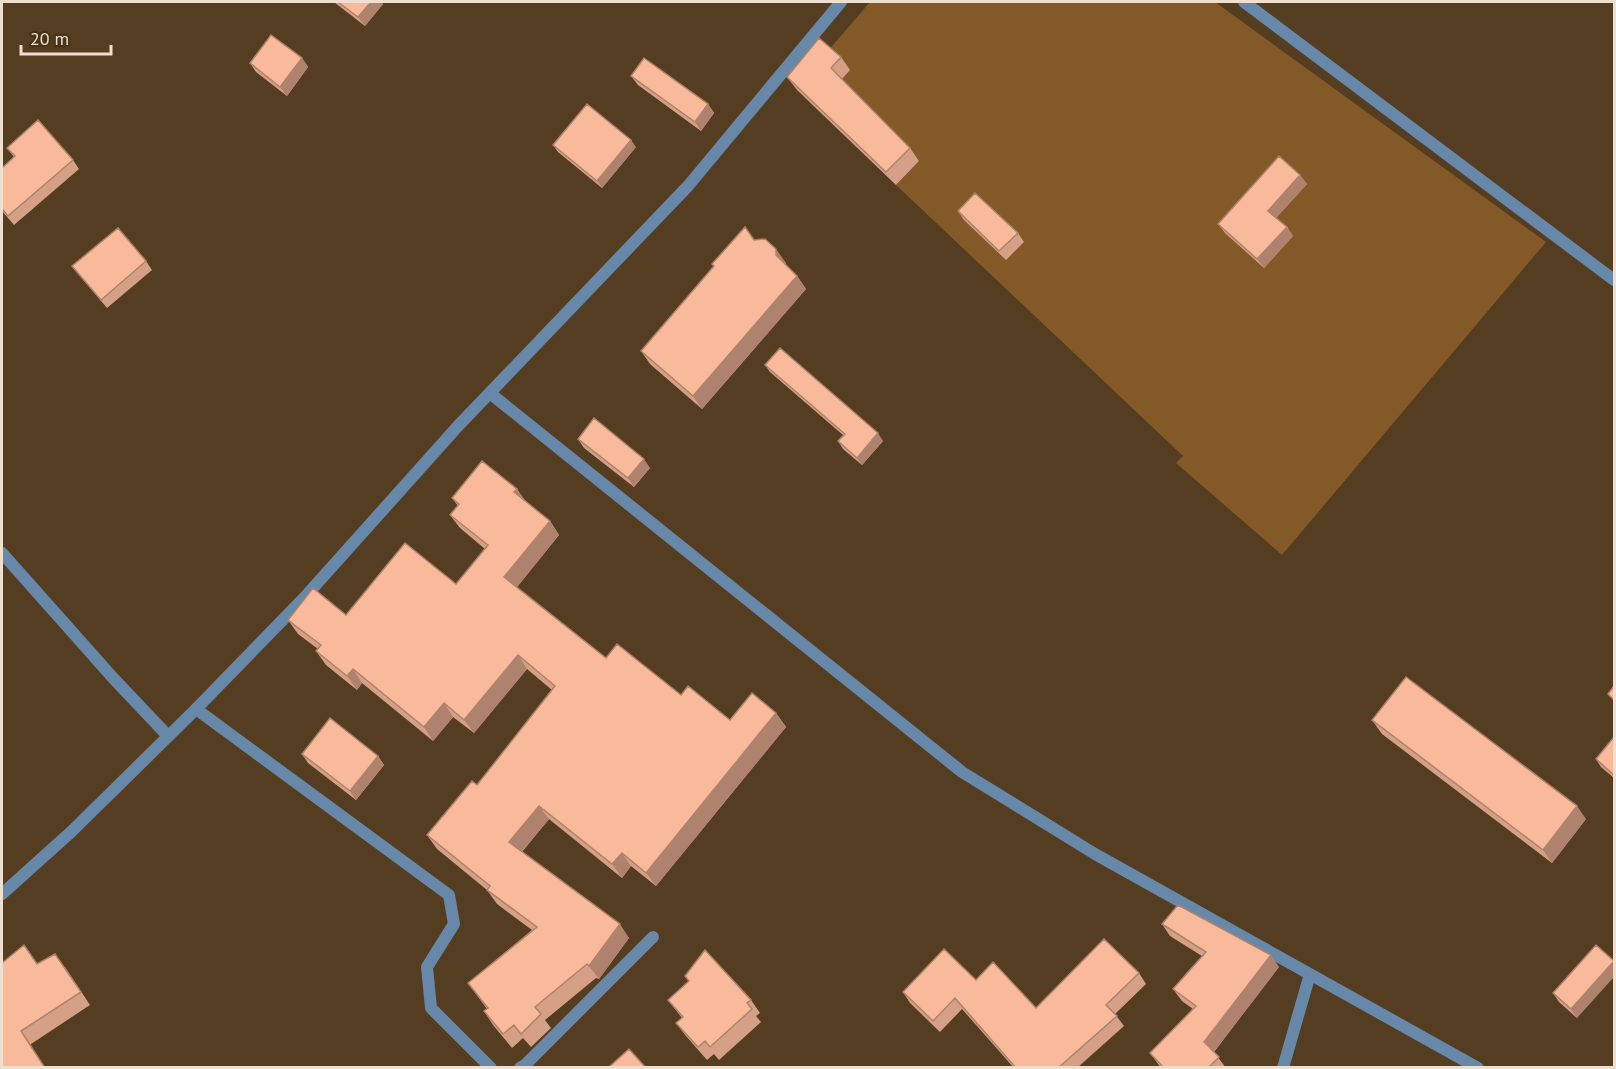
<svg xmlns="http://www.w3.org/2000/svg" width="1616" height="1069" font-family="'PT Sans',sans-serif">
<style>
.green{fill:#835927}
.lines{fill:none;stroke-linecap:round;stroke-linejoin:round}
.lane{stroke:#6788a9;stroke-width:12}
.street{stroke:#6788a9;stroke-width:12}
.wall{fill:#d5a085}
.shaded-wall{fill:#ae826c}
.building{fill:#f8ba9b;stroke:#ae826c;stroke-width:1.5}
</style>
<rect width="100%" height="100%" fill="#553d22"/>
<!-- green -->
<path class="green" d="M870 2H1215L1546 242 1282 555 1176 463 1183 456 896 185 919 161 840 81 828 51Z"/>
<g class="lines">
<!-- lane -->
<path class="lane" d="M491 394 962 772 1095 854 1478 1068
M2 553 114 679 168 736
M196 709 449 895 454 924 427 967 431 1008 491 1068
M520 1068 525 1065 653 937
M1283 1068 1310 974"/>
<!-- street -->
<path class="street" d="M1244 2 1614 280
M2 894 71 832 196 709 304 598 458 426 688 186 841 2"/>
</g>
<!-- wall -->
<path class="wall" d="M334 2H381L383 4 365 26Z
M841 57 850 70 842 79 910 148 919 161 896 185 797 90 787 77Z
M302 58 308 67 287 96 256 72 250 63Z
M631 76 708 104 714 113 701 131 638 85Z
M553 145 636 147 602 188 558 152Z
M7 148 73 160 79 169 14 225 2 211V168L14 157Z
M1300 175 1307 184 1276 218 1287 227 1293 236 1264 268 1225 233 1218 224Z
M958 211 1018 233 1024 242 1006 260 964 220Z
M754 240 786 263 785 265 797 276 806 289 702 409 650 364 641 351 714 267 712 264Z
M146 261 152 270 107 308 79 275 72 266Z
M765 365 883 441 862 465 843 449 838 441 843 435 770 372Z
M578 439 650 468 634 487 584 448Z
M517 489 526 502 550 521 559 535 517 587 606 658 730 720 776 713 786 727 656 886 631 866 622 878 549 819 522 852 629 938 599 979 596 978 545 1020 551 1028 531 1047 523 1038 512 1048 493 1025 484 1011 487 1009 468 983 532 930 497 904 487 890 437 849 427 835 477 785 552 690 527 669 474 733 453 717 433 741 362 683 357 690 326 665 316 651 318 649 298 634 288 620 346 615 456 584 485 549 460 528 450 515 458 506 452 498Z
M1372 720 1586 819 1552 863 1382 734Z
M1614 737V778L1601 767 1596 759Z
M302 754 378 756 384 765 356 800 308 763Z
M1162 924 1279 967 1214 1052 1226 1068H1161L1150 1053 1193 1009 1182 1001 1173 989 1202 956 1170 936Z
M1614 961 1577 1018 1559 1002 1553 993Z
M37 964 65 967 90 1005 31 1044 2 1068Z
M1139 973 1146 984 1115 1014 1124 1026 1077 1068H1014L962 1009 940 1032 910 1003 903 992 976 980 1036 1008Z
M685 976 751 1000 760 1013 756 1016 761 1022 719 1060 714 1054 707 1060 686 1036 676 1023 682 1018 668 1000 689 981Z"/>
<!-- shaded-wall -->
<path class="shaded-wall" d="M371 2H381L383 4 365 26 358 17Z
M302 58 308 67 287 96 280 87Z
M708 104 714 113 701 131 695 122Z
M631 140 636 147 602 188 597 181Z
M1300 175 1307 184 1275 219 1268 211Z
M1287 227 1293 236 1264 268 1257 259Z
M776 249 786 263 785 268 776 255Z
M797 276 806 289 702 409 693 396Z
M878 433 883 441 862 465 857 458Z
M644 459 650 468 634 487 628 478Z
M517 489 526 503 514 492Z
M550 521 559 535 514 591 504 577Z
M518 655 527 669 474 733 464 720Z
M353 669 362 683 357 690 347 676Z
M444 703 453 717 433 741 424 727Z
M776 713 786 727 656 886 646 873Z
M378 756 384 765 356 800 350 791Z
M539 806 549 819 518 856 509 842Z
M1577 806 1586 819 1552 863 1543 850Z
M622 853 631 866 622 878 612 864Z
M620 924 629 938 599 979 589 966Z
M1271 955 1279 967 1212 1054 1204 1042Z
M1614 961V977L1577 1018 1571 1009Z"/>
<!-- building -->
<path class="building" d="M338 2H371L358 17Z
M271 35 302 58 280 87 250 63Z
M819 38 841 57 831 68 910 148 886 172 787 77Z
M644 58 708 104 695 122 631 76Z
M587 104 631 140 597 181 553 145Z
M38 120 73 160 8 216 2 209V168L15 156 7 148Z
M1279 156 1300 175 1268 211 1287 227 1257 259 1218 224Z
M975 193 1018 233 999 251 958 211Z
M745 227 754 240 765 239 776 249V255L797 276 693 396 641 351 714 266 712 264Z
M118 228 146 261 101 300 72 266Z
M780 348 878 433 857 458 838 441 845 434 765 365Z
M594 418 644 459 628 478 578 439Z
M482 461 517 489 514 492 550 521 504 577 606 658 617 644 681 695 688 686 730 720 752 693 776 713 646 873 622 853 612 864 539 806 509 842 620 924 589 966 587 964 535 1007 541 1014 521 1034 514 1025 503 1034 484 1011 488 1008 468 983 537 927 487 890 490 886 427 835 472 781 477 785 555 686 518 655 464 720 444 703 424 727 353 669 347 676 316 651 321 645 288 620 313 588 346 615 405 543 456 584 488 545 450 515 459 504 452 498Z
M1406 677 1577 806 1543 850 1372 720Z
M1614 686V700L1608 694Z
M330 718 378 756 350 791 302 754Z
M1614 737V775L1596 759Z
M1178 905 1271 955 1204 1042 1219 1057 1208 1068H1164L1150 1053 1196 1006 1173 989 1206 952 1162 924Z
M1104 939 1139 973 1106 1005 1117 1016 1058 1068H1016L955 998 933 1021 903 992 944 949 976 980 993 962 1036 1008Z
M24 945 37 964 55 954 81 992 21 1031 45 1068H2V963Z
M1596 945 1614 961 1571 1009 1553 993Z
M705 950 751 1000 747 1003 752 1009 710 1047 705 1041 698 1047 676 1023 683 1017 668 1000 689 981 685 976Z
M629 1049 646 1068H608Z"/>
<!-- border -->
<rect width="1616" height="1069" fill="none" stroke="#eedfcf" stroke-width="6"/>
<!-- scale -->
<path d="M21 45v9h90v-9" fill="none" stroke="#eedfcf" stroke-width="3"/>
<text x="30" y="45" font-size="18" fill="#eedfcf" stroke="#4a3217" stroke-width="4.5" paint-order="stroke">20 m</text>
</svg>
